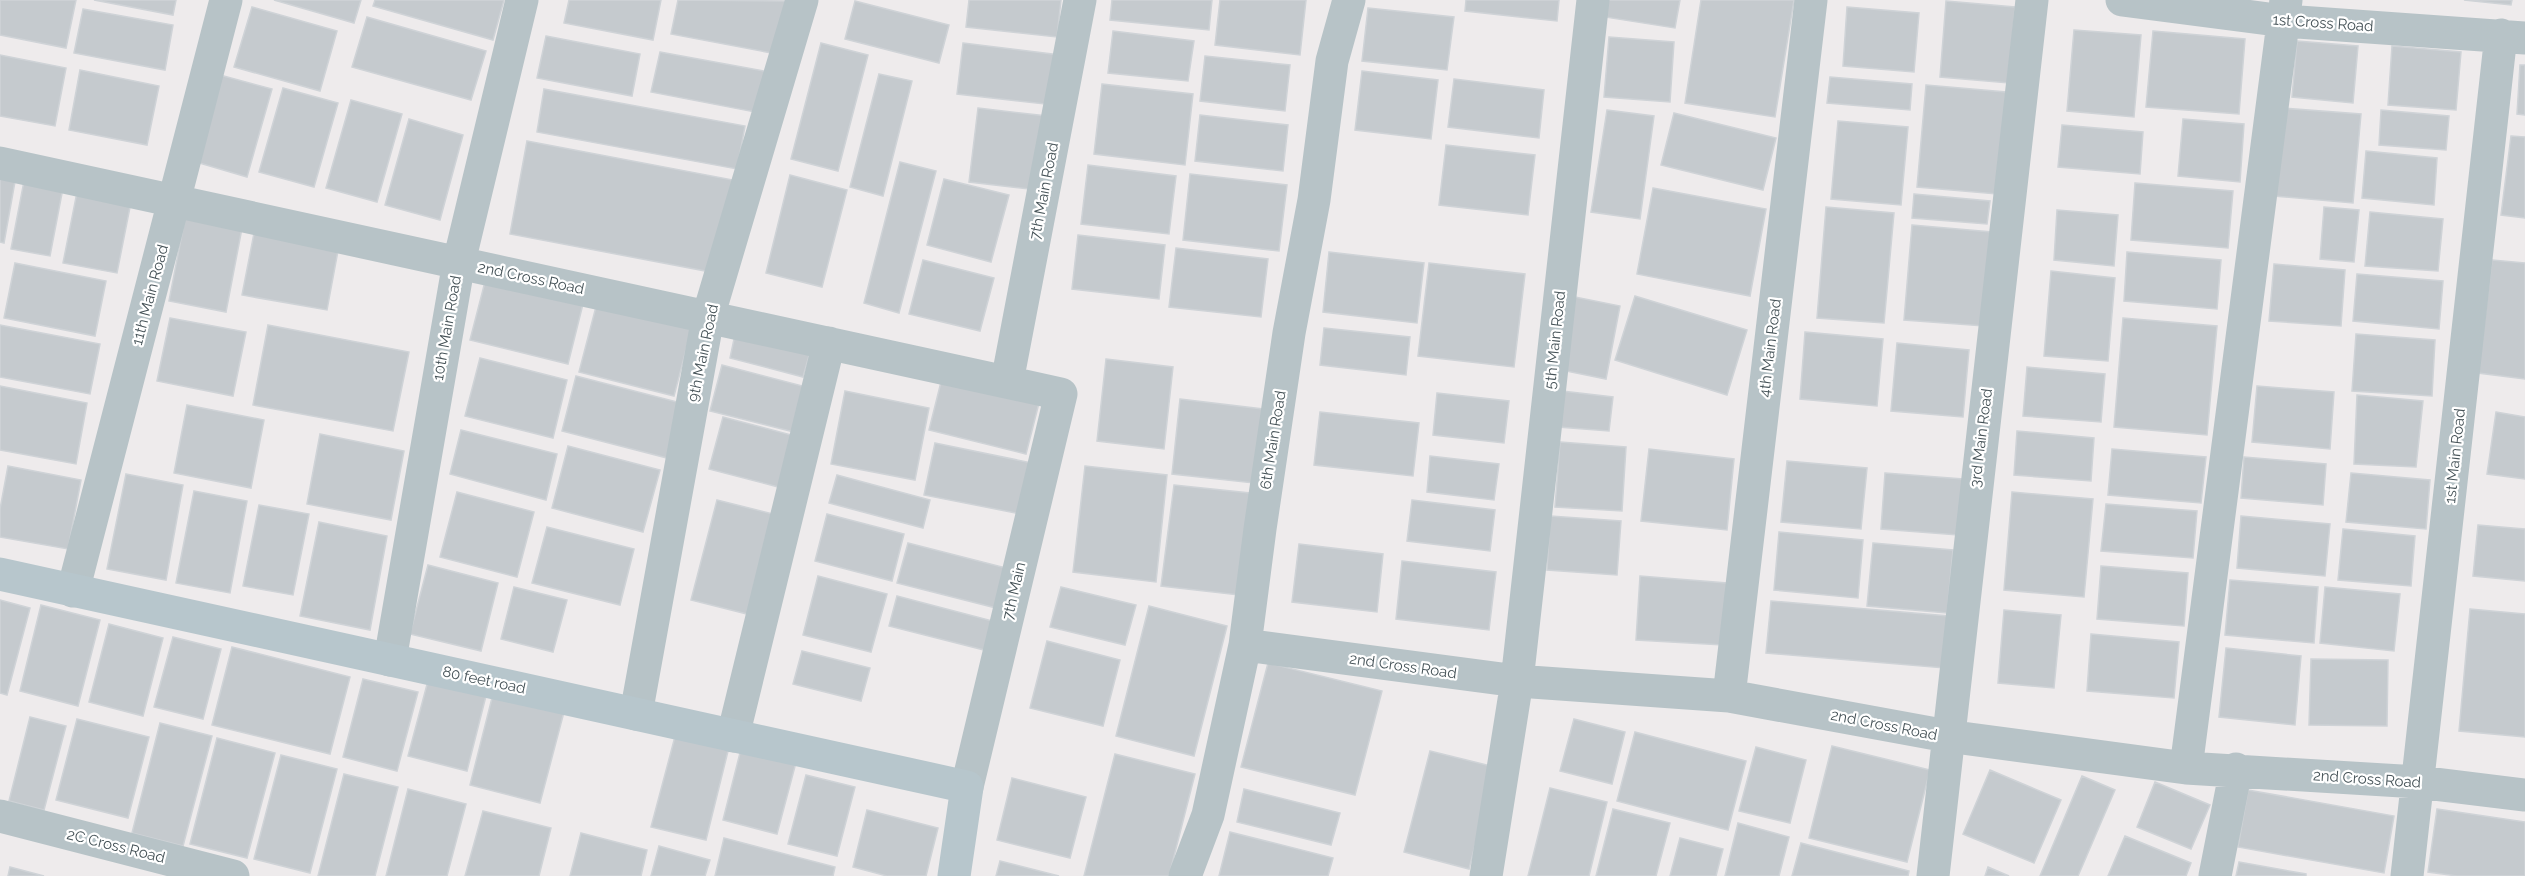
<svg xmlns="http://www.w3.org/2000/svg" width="2525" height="876" font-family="Raleway,sans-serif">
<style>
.building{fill:#c5cace;stroke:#cfd3d7;stroke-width:1.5}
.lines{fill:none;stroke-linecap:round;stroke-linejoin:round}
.street{stroke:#b7c3c7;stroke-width:33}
.secondary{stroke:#b7c6cc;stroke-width:33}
.labels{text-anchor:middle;stroke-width:4.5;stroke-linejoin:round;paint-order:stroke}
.street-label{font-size:15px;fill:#455257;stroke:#fff}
</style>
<rect width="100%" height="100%" fill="#eeebec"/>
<!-- building -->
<path class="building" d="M0 0H76L66 48 0 35Z
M94 0H176L173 15Z
M274 0H361L354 23Z
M375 0H504L493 40 373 6Z
M569 0H661L653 40 564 23Z
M678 0 787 1 777 54 671 34Z
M969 0H1061L1057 37 966 27Z
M1112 0H1212L1209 30 1110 20Z
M1220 0H1306L1300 55 1215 45Z
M1466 0H1559L1557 21 1465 11Z
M1608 0H1680L1675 28 1605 17Z
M1701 0H1794L1775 117 1685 103Z
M2464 0H2512L2511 5Z
M855 1 949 25 939 63 845 39Z
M1946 1 2015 7 2009 83 1940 77Z
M252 7 337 31 320 91 234 67Z
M1847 7 1919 13 1914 72 1843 66Z
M1368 8 1454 17 1447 70 1362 61Z
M83 9 173 25 165 70 74 53Z
M367 17 486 51 471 100 352 67Z
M2074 30 2141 35 2134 117 2067 111Z
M1113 31 1194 41 1188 81 1108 73Z
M2153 31 2245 39 2239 114 2146 107Z
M546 36 640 54 632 96 537 78Z
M1609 37 1674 42 1670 102 1604 97Z
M2297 41 2358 46 2353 103 2292 97Z
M821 43 868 55 838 171 791 159Z
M963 43 1060 55 1054 105 957 94Z
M2392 46 2461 52 2456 110 2388 105Z
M660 52 769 72 760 113 651 92Z
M0 55 66 68 55 126 0 116Z
M1205 56 1290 65 1285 111 1200 101Z
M2520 65H2525V115L2517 114Z
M80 70 159 86 147 145 69 130Z
M1362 71 1438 80 1431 139 1355 130Z
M879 74 912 81 883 196 850 187Z
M220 75 272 89 247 177 196 162Z
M1830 77 1912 84 1910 110 1827 103Z
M1454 79 1544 90 1539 138 1448 127Z
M1102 84 1193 94 1185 165 1094 154Z
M1926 85 2006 92 1997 194 1917 187Z
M283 88 338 103 314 187 259 172Z
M544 89 745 126 737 169 537 132Z
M351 100 402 114 377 202 326 188Z
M978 108 1047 116 1038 190 969 182Z
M2281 108 2361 114 2353 203 2274 196Z
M1607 110 1654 116 1640 219 1591 212Z
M2381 110 2449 116 2446 150 2379 145Z
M1674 113 1776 138 1763 190 1661 165Z
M1200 115 1288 125 1283 171 1195 161Z
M409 119 463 135 440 220 385 205Z
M2183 119 2244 124 2240 182 2178 176Z
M1838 121 1908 127 1901 205 1831 199Z
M2062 125 2143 132 2140 174 2058 167Z
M2511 136 2525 137V218L2501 215Z
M527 141 733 180 716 273 510 234Z
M1446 145 1535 155 1528 215 1439 205Z
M2366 151 2437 158 2434 205 2362 198Z
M900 162 936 171 899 313 864 303Z
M1088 165 1176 176 1169 234 1081 224Z
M0 172 16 176 4 243 0 242Z
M1190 174 1287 185 1279 251 1183 240Z
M790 175 847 190 822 287 766 273Z
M944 179 1009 195 991 262 927 245Z
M24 181 63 188 50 256 11 249Z
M2135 183 2233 191 2228 248 2131 240Z
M78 187 132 197 117 273 63 263Z
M1653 188 1766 209 1750 296 1637 274Z
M1914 194 1990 201 1987 224 1912 218Z
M1826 207 1894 213 1884 323 1817 318Z
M2324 207 2359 210 2354 262 2320 259Z
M2057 210 2118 215 2114 266 2054 260Z
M2370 212 2443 219 2438 271 2365 266Z
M186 213 243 223 226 312 169 301Z
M256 223 340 240 327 310 242 295Z
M1912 225 1992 232 1984 326 1904 320Z
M1078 235 1165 245 1159 299 1072 289Z
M1176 248 1268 259 1261 317 1169 307Z
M1329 252 1424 263 1417 323 1323 312Z
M2127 252 2221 260 2217 309 2124 301Z
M923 260 994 278 980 331 909 314Z
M2492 260 2525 263V379L2478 373Z
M15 263 106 281 95 336 4 318Z
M1429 263 1525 274 1514 367 1418 356Z
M2274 264 2345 270 2341 326 2269 321Z
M2051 271 2115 278 2108 361 2044 356Z
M487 274 584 300 568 364 470 340Z
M2357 274 2443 281 2439 329 2353 321Z
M1635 296 1747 330 1727 395 1615 360Z
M1575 297 1620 306 1606 379 1561 370Z
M598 299 693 323 674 396 579 372Z
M170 318 246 332 233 396 157 381Z
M2123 318 2217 326 2207 435 2114 427Z
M0 325 100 344 90 394 0 377Z
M268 325 409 352 393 431 253 405Z
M737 325 812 345 803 377 730 358Z
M1324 328 1410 337 1406 375 1320 365Z
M1805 332 1883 339 1877 406 1800 399Z
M2356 334 2435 340 2432 396 2352 391Z
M1897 343 1969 350 1963 417 1891 411Z
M480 358 567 380 553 438 465 416Z
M1106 359 1173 367 1164 449 1097 441Z
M722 365 810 388 798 433 710 411Z
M2027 367 2105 374 2101 422 2023 416Z
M576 376 681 403 667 458 562 431Z
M942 378 1039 403 1026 454 929 430Z
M0 386 87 403 76 464 0 450Z
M2257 386 2334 392 2330 449 2252 442Z
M845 391 929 408 915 480 831 464Z
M1562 391 1613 397 1609 431 1558 427Z
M1437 393 1509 401 1504 443 1433 435Z
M2357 395 2423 401 2416 467 2354 464Z
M1180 399 1263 409 1254 483 1172 474Z
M187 405 264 420 251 488 174 473Z
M1320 412 1419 423 1413 476 1314 465Z
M2496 412 2525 417V479L2487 474Z
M723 417 795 436 782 488 709 469Z
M461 430 557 454 546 500 450 474Z
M2017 431 2094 438 2091 481 2014 475Z
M320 434 404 451 391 520 307 504Z
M1560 442 1626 447 1622 511 1555 507Z
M935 443 1032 463 1021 514 924 495Z
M568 446 660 470 643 532 552 508Z
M1649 449 1734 459 1727 530 1641 521Z
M2112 449 2206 457 2201 503 2108 495Z
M1430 456 1499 464 1494 500 1427 492Z
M2244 457 2326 464 2323 505 2241 498Z
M1787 461 1867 468 1861 529 1781 522Z
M8 466 81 480 68 549 0 537V509Z
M1085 466 1167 475 1156 582 1073 572Z
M1885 473 1963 479 1958 535 1881 529Z
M2351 473 2430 480 2426 529 2346 522Z
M126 474 183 485 166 580 107 569Z
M837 475 930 500 923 528 829 503Z
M1174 485 1250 493 1239 595 1161 586Z
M194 491 247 501 230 593 176 583Z
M457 492 534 512 517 577 440 557Z
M2012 492 2093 499 2084 597 2004 590Z
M717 500 777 515 751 615 691 600Z
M1412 500 1495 510 1490 551 1407 541Z
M2106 504 2197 511 2193 558 2101 551Z
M259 505 309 514 293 595 243 586Z
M827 514 904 534 892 581 815 561Z
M1550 516 1621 521 1617 575 1547 570Z
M2241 516 2330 524 2325 576 2237 568Z
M319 522 387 536 370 630 300 616Z
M2478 525 2525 529V581L2473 576Z
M547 527 634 549 620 605 532 583Z
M2343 529 2415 536 2411 586 2338 580Z
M1779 532 1863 540 1858 598 1774 590Z
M908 543 1010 569 1000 609 897 583Z
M1873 543 1953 550 1947 613 1867 606Z
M1299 544 1383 554 1377 612 1292 602Z
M1402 561 1496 572 1489 630 1396 619Z
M428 565 498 583 481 651 410 634Z
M2101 566 2188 573 2184 626 2097 619Z
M818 576 887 594 871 652 803 635Z
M1640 576 1727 583 1723 645 1636 640Z
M2230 580 2318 587 2314 643 2225 635Z
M514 587 567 600 553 652 501 639Z
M1061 587 1136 605 1125 645 1050 627Z
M2325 587 2400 594 2394 651 2320 643Z
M897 596 1000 623 992 652 889 626Z
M0 600 30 608 7 695 0 693Z
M1771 601 1949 616 1945 668 1766 653Z
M41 605 100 620 78 706 20 691Z
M1149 606 1227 626 1194 756 1116 736Z
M2470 609 2525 614V737L2459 731Z
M2004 610 2061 615 2054 688 1998 683Z
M109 624 163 638 143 716 89 702Z
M2091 634 2179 642 2174 698 2087 691Z
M173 637 221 649 203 719 154 707Z
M1047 641 1120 660 1103 726 1030 708Z
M232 647 350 677 330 754 212 725Z
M2226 648 2301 656 2295 725 2219 717Z
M802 651 870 668 861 701 793 684Z
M2311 659 2388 660 2387 726 2309 725Z
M1268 663 1382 691 1355 795 1241 767Z
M429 677 487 692 467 771 408 756Z
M363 679 418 692 397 771 343 757Z
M493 694 564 712 540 803 470 785Z
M30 717 66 726 44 810 9 801Z
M77 719 149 737 128 818 56 800Z
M1574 719 1625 732 1612 784 1560 771Z
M160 723 212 736 183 846 132 833Z
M677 729 730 743 706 840 651 827Z
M1635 732 1746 761 1728 830 1617 801Z
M217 738 275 753 247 858 190 844Z
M743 741 798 755 777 834 723 820Z
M1832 746 1930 770 1907 862 1809 838Z
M1756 747 1806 760 1790 823 1739 811Z
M1430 751 1495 767 1469 869 1404 852Z
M1115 754 1195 774 1169 876H1084Z
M281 755 337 769 310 873 254 859Z
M1990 770 2061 800 2034 863 1963 834Z
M344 774 398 787 375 876H318Z
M806 775 855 787 837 856 788 844Z
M2082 776 2115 790 2078 876H2040Z
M1012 778 1086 797 1070 858 997 840Z
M2155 782 2210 805 2191 849 2137 827Z
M1550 788 1607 802 1589 876H1528Z
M408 789 466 804 447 876H386Z
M1244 789 1340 813 1331 845 1237 822Z
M2248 790 2394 816 2384 873 2238 847Z
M1613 809 1670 823 1656 876H1596Z
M2437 809 2525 822V876H2457L2428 872Z
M867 810 938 828 926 876H887L853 867Z
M483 811 551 828 539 876H465Z
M1738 823 1789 837 1779 876H1725Z
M1230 832 1333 858 1328 876H1219Z
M581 833 647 850 641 876H570Z
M2125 836 2191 863 2186 876H2108Z
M724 838 835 867 833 876H715Z
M1680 838 1723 849 1716 876H1670Z
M1801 843 1909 871 1908 876H1792Z
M659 846 710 860 705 876H651Z
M1000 861 1059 876H996Z
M2239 862 2306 874V876H2236Z
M10 867 44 876H8Z
M1988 867 2009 876H1985Z"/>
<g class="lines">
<!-- street -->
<path class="street" d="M2122 0 2284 21 2525 38
M0 163 1061 394 967 787
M1007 382 1080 0
M73 591 226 0
M1245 645 1517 681 1729 696 1947 736 2186 768 2418 782 2525 795
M390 660 459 262 522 0
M1729 696 1811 0
M636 714 708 317 802 0
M733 736 829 343
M2186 768 2286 0
M0 816 233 876
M1185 876 1208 815 1245 645 1260 529 1289 333 1314 200 1332 61 1349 0
M1486 876 1517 681 1593 0
M1933 876 2032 0
M2215 876 2236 769
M2407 876 2501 35"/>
<!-- secondary -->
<path class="secondary" d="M0 574 967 787 954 876"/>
</g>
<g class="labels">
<!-- street labels -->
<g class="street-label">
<text transform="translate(2323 23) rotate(4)" y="5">1st Cross Road</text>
<text transform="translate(1044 191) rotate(-79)" y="5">7th Main Road</text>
<text transform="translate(531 278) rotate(12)" y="5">2nd Cross Road</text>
<text transform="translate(150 295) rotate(-75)" y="5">11th Main Road</text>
<text transform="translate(447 328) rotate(-80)" y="5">10th Main Road</text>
<text transform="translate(1555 340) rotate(-84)" y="5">5th Main Road</text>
<text transform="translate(1770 348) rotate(-83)" y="5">4th Main Road</text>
<text transform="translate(703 353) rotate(-78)" y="5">9th Main Road</text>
<text transform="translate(1981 438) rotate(-83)" y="5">3rd Main Road</text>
<text transform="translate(1273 440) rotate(-81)" y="5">6th Main Road</text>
<text transform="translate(2455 456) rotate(-84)" y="5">1st Main Road</text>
<text transform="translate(1014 591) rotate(-77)" y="5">7th Main</text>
<text transform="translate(1403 666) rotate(8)" y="5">2nd Cross Road</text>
<text transform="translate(484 680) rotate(12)" y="5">80 feet road</text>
<text transform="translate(1884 725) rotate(11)" y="5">2nd Cross Road</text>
<text transform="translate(2367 779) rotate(4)" y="5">2nd Cross Road</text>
<text transform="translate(116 846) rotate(14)" y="5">2C Cross Road</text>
</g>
</g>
</svg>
